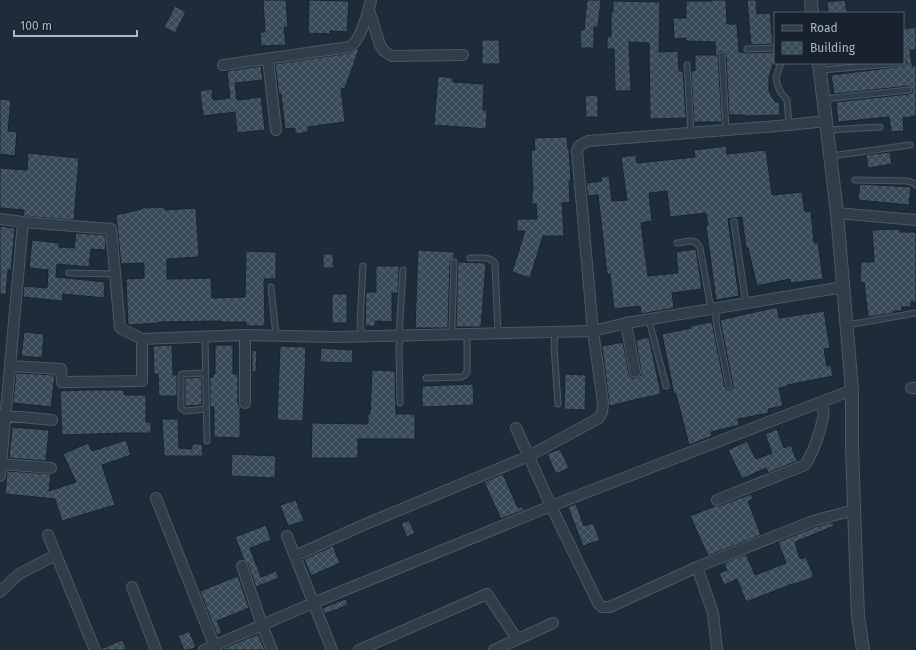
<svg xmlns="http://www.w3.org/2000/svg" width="916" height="650" font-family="'Fira Sans',sans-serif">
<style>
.building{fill:url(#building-cross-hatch);stroke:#192430}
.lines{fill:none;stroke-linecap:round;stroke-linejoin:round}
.service-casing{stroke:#4c5864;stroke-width:7}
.minor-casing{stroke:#4c5864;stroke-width:12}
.tertiary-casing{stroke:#4c5864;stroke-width:14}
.service{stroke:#313d49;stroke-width:5}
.minor{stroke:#313d49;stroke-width:10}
.tertiary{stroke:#313d49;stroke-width:12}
</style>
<defs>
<pattern id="building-cross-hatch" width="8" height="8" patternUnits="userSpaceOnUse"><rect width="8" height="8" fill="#394a59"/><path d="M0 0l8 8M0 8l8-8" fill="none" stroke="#53626f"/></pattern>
</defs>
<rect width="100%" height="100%" fill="#1e2b39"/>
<!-- building -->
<path class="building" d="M263 0H286L288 27H284L286 45 261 46 260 32H265Z
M309 0 349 1 347 32 330 31V34L308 33Z
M587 0H601L598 27H594V48H581L580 30H584Z
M712 0H726L727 24H737L739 52 747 53 775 52V64H773L769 77V91L775 102H779L780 115 745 116V115H729L726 55 724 52 721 51 719 53 718 55 722 122H694L691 71H695V55H716L715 42 686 41V38L674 39 673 18H686V1H712Z
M747 0H756L757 14 770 13 773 44 751 45Z
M845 0 847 13H828L827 2Z
M613 1 660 2 659 52 678 51 679 71H683L686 118 650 119 649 43 629 42 631 91H615L614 49H607V37H611V12H613Z
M175 6 186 12 175 33 164 27Z
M916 27V50H910L912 66H916V116L903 118 904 131 891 132 889 117 838 122 836 102 909 94 912 93 913 90 912 88 909 86 834 94 831 75 905 66 907 63 906 60 903 59V29Z
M482 40H499L500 64H482Z
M357 49H359L345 88 341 89 345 122 308 127V132L295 134V128L285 129 281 94 279 95 275 64 350 53Z
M261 66 263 80 235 83 237 100 261 97 265 130 237 133 235 112 203 116 200 91 212 89 213 100 230 98 227 71Z
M438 76 453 78V82L484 84 483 110H487L486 129 434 125Z
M598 95V117H586L585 96Z
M0 99 11 100 8 131 17 132 15 156 0 154Z
M567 137 568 149H569L571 181H569L570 202 562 203 564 236H543L530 278 512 272 525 231H517V219H537L536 204H532V191H533L531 150H535L534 138Z
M726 146 727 154 766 150 772 195 802 192 805 212 811 211 814 243 818 242 823 279 791 283 790 279 757 286 748 248H746L742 217 728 219 739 296 716 300 706 226 708 225 706 213 670 217 667 191 649 193 652 221 641 223 648 276 678 273 676 252 696 249 702 289 672 293 674 308 641 314 640 306 614 309 610 274H607L598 195 588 196 586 183 602 181 601 177 609 176 612 201 627 200 621 157 636 155 637 163 695 157 694 150Z
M890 152 892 164 868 168 866 155Z
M28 153 79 158 74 220 23 216 24 210 0 208V168L27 170Z
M860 184 911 187 909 205 858 200Z
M165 207V210L196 208 199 257 167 259V279L211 278 212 298 245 297 246 251 276 252V279H264L265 326H246V322H221V321L159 322V323L128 325 126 279 144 278V263L121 264 116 215 142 209V208Z
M0 226 15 228 11 270H8L6 294H0Z
M900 229V232H916V302H911V307H901L902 311H894V313L868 317 864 282 860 283 861 262H874L872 230Z
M76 233 105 235 106 243 105 250 91 249 89 267 57 264 56 277 105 282 104 298 63 294 62 301 23 297 24 286 47 288 48 270 29 268 32 240 59 243V247L74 248Z
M418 250 454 252V258L452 259 450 262 448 328H415Z
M323 254H333L334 268H323Z
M458 262 486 263 481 327H456Z
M376 266H399L398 293H392V322L375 321V326H365L366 292H376Z
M332 294H347V323H332Z
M777 307 779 318 824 311 830 348 824 349 827 366 831 365 833 376 787 385 788 386 779 388 783 406 768 409 769 413 738 419 739 425 711 432 712 436 689 445 676 394H674L662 334 691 328 690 326 712 322 725 387 727 390H730L733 388V385L720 320Z
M24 332 44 334 42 358 21 356Z
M649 337 661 394 634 400 609 406V402L602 346 623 342 629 374 632 378H637L641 375V371L636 340Z
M172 345 173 375H177V396H159L158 374H154L153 346Z
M215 345H233V374H238V403L240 407V438L214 437V407H210V377H213V374H215Z
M280 346 306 347 303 421 277 420Z
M321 348 353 350 352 363 320 362Z
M252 350 257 351 256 372H252Z
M372 370 395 371 396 414H415V439H358V458H311L312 423 368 424V414H370Z
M16 373 55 375 51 407 13 403Z
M565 374 586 375 585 410 564 409Z
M202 377V405L185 406V378Z
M473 384 474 405 422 407V386Z
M86 390H124V395H146V422H151V433H124L62 435 60 391Z
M162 419H178L179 448 192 449V444H202L203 456H164Z
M12 427 49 430 46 461 9 458Z
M777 429 784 448 791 445 797 461 768 473 766 468 742 479 728 450 747 441 756 459 772 453 765 434Z
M126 440 131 455 102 465 115 505 62 521 55 499 5 494 7 471 51 474 49 491 76 482 63 454 88 443 92 451Z
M560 449 569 468 556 474 547 454Z
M232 454 276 456 275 478 231 476Z
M503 474 518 508 522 506 524 510 501 519 484 482Z
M751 494 753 499 748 501 761 535 708 556 690 516 715 506H719Z
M296 500 304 521 288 526 280 505Z
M576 504 584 526 593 523 600 540 583 546 568 507Z
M409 520 415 533 407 537 401 524Z
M833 522 834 526 795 542 800 559 806 557 814 577 795 584V583L746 602 737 579 724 585 719 573 727 570 724 563 746 554 755 575 786 563 778 542 815 527Z
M266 525 271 540 250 548 261 577 276 571 279 578 256 587 248 564 244 560 235 537Z
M333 546 340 563 311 576 304 559Z
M238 576 249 608 217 621 222 633 217 635 200 591Z
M346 599 348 605 325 614 322 608Z
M189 631 196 647 189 650H184L178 636Z
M258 634 265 650H222V649Z
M122 640 127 650H101V649Z"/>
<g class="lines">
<!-- service casing -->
<g class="service-casing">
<path id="service" d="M747 49 775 48
M722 55 726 130
M781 63 776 77 777 84 781 93 787 100 789 125
M687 65 691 133
M821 70 903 63
M823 99 909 90
M828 130 880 127
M831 156 910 145
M855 180 908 181 913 183 916 185
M734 222 746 304
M677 243C687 242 695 237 700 248L711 309
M470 258C478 258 489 256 495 263L498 333
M69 273 115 274
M271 287 276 336
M716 309V322L729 386
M649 320 666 386
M847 325 916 313
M555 332 554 346 558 404
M453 334 452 329 454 262
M362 336 360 323 363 266
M399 336 403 270
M205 337 207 441
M205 373 182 374 181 376V408L185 411 206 409
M426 378 461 377 465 375 467 372V334
M400 403 399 346 401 335"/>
</g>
<!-- minor casing -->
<g class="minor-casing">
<path id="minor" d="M369 10 380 45 384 51 392 56 463 55
M268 59 276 130
M223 65 349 47C351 46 353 45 354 43 361 36 369 10 371 0
M837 213 916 220
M0 219 23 222 111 229 120 328 142 339 245 335 335 337 593 331 626 323 844 287
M626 323 635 372
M245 335V403
M10 366 61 369 62 382 142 381V339
M911 388H916
M0 415 52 420
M516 428 551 506 598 603 602 607H610L697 567 813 521 854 510
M1 464 51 468
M0 476 23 222
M156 498 216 650
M717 500 805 465C813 453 820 433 823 418 824 413 823 407 823 402
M48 535 95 650
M287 536 332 650
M295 556 361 526 529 456 599 418 602 412 603 403 593 331 577 151 579 146 588 141 789 125 826 121
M242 566 262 625 272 650
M697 567 713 613 717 650
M132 587 156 650
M0 592 19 574 56 555
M204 650 313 603 551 506 852 390
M359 650 487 594 517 639
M494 650 553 623"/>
</g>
<!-- tertiary casing -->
<g class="tertiary-casing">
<path id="tertiary" d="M811 0 812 13
M819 63 837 213 852 390V446L856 565 858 616 863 650"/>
</g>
<!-- service -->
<use href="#service" class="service"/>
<!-- minor -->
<use href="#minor" class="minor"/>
<!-- tertiary -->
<use href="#tertiary" class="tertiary"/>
</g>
<!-- legend -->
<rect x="774" y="12" width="130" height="52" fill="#17222e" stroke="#525e6b"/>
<rect x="782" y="25" width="20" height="6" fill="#313d49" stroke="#525e6b"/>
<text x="810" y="32" font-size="12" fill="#abb8c6">Road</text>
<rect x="782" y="42" width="20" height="12" fill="url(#building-cross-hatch)" stroke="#525e6b"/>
<text x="810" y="52" font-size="12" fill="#abb8c6">Building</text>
<!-- scale -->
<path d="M14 30v6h123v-6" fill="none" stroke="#abb8c6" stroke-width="2"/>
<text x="20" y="30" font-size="12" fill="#abb8c6" stroke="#17222e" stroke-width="3" paint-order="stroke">100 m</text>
</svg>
